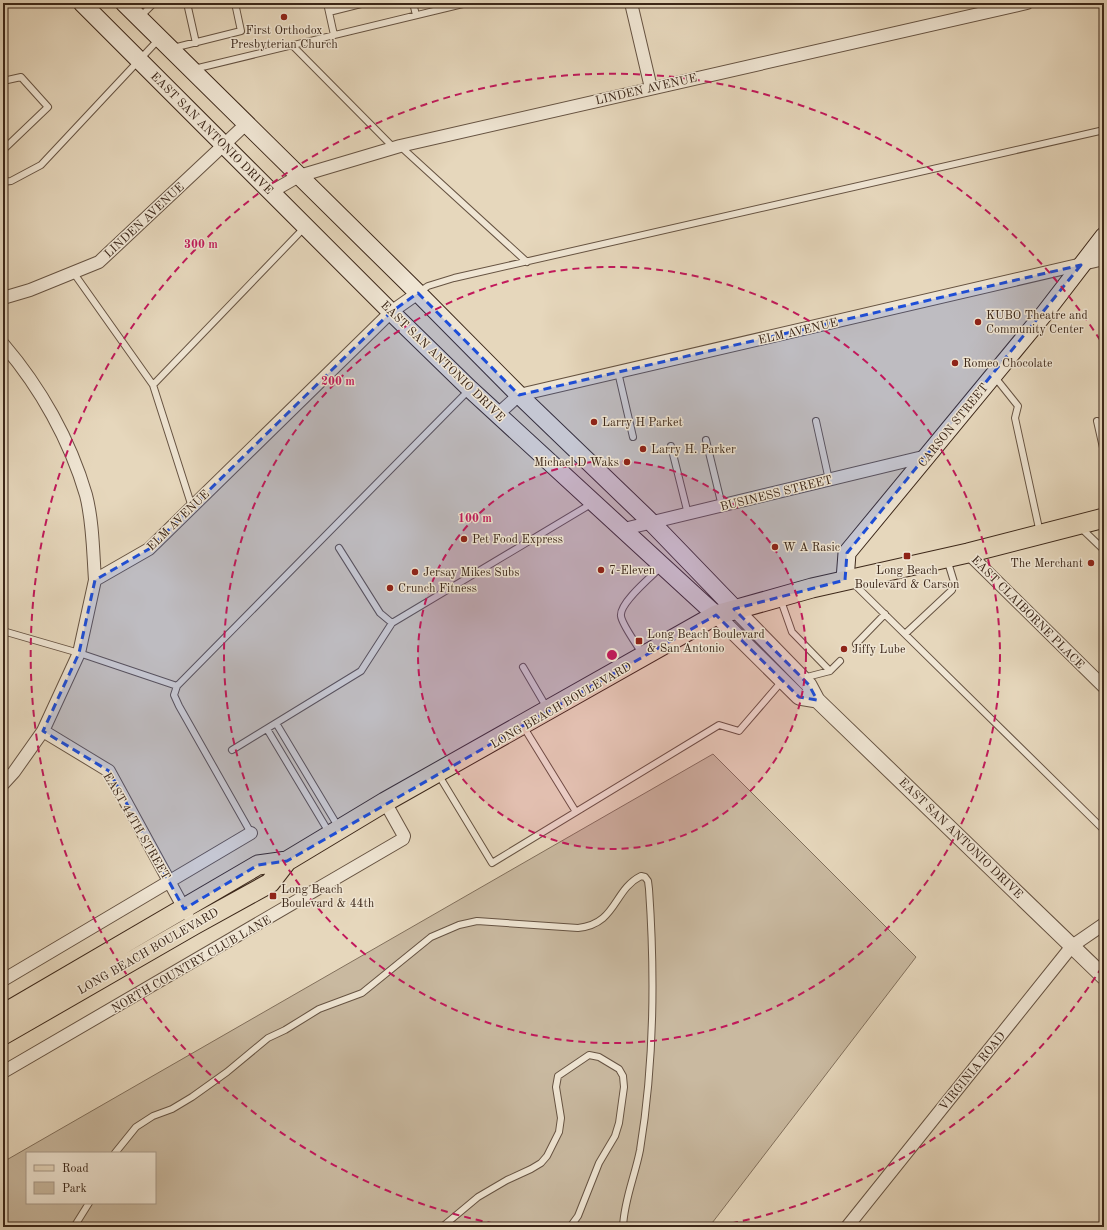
<svg xmlns="http://www.w3.org/2000/svg" width="1107" height="1230" font-family="'Old Standard TT',serif">
<style>
.green{fill:#c9b9a0;stroke:#82705c;fill-rule:evenodd}
.lines{fill:none;stroke-linecap:round;stroke-linejoin:round}
.service-casing{stroke:#665342;stroke-width:8}
.minor-casing{stroke:#665342;stroke-width:14}
.tertiary-casing{stroke:#665342;stroke-width:17}
.secondary-casing{stroke:#3c2719;stroke-width:19}
.primary-casing{stroke:#3c2719;stroke-width:21}
.service{stroke:#efe5d3;stroke-width:6}
.minor{stroke:#efe5d3;stroke-width:12}
.tertiary{stroke:#efe5d3;stroke-width:15}
.secondary{stroke:#efe5d3;stroke-width:17}
.primary{stroke:#e6d7bc;stroke-width:19}
.marked{fill:#1d4ed8;fill-opacity:0.2;stroke:#1d4ed8;stroke-width:3;stroke-dasharray:8 5;stroke-linejoin:round}
.ring{fill:none;stroke:#c2185b;stroke-width:2;stroke-dasharray:7 5}
.poi-dot{fill:#8f2418;stroke:#efe5d3;stroke-width:1.5}
.labels{text-anchor:middle;stroke-width:3;stroke-linejoin:round;paint-order:stroke}
.poi-label{font-size:12px;fill:#3c2719;stroke:#efe5d3;text-anchor:start}
.street-label{font-size:12px;fill:#3c2719;stroke:#efe5d3}
.centre{fill:#c2185b;stroke:#efe5d3;stroke-width:2}
.ring-label{font-size:12px;text-anchor:middle;font-weight:bold;fill:#c2185b;stroke:#efe5d3;stroke-width:3;stroke-linejoin:round;paint-order:stroke}
</style>
<rect width="100%" height="100%" fill="#e6d7bc"/>
<filter id="stains"><feTurbulence type="fractalNoise" baseFrequency=".005" numOctaves="4"/><feColorMatrix values="0 0 0 0 .2 0 0 0 0 .09 0 0 0 0 .02 0 0 0 .5 -.17"/></filter>
<radialGradient id="worn" r=".72"><stop offset=".6" stop-color="#630" stop-opacity="0"/><stop offset="1" stop-color="#630" stop-opacity=".3"/></radialGradient>
<!-- green -->
<path class="green" d="M713 754 916 957 709 1227H3V1162ZM27 1153H155V1203H27Z"/>
<g class="lines">
<!-- service casing -->
<g class="service-casing">
<path id="service" d="M187 3 196 43
M327 3 334 35
M413 3 416 15
M329 12 365 3
M140 17 154 3
M292 45 394 148
M173 48 241 31 235 3
M194 69 467 3
M3 81 21 77 48 107 3 150
M400 146 527 262
M3 182 11 181 41 165 159 39
M73 272 153 385 192 507
M419 292 428 286 454 278 1104 130
M618 372 633 437
M994 376 1018 406 1015 418 1040 533
M153 385 304 228
M816 421 829 480
M1097 421 1104 452
M706 440 722 506
M671 446 688 514
M1081 528 1104 550
M339 548 380 613 392 623
M853 583 1104 830
M780 598 792 632 830 671
M3 631 79 653 177 686
M905 634 952 590 954 582 947 559
M856 644 885 614
M642 654C637 644 622 625 621 616 619 603 652 576 661 567
M523 667 547 708
M803 678 830 671 840 661
M276 723 339 828
M523 726 576 812
M267 729 330 834
M232 750 361 671 392 623 591 504
M438 774 492 863 719 725 739 731 783 680
M251 833 179 706 174 695 177 686 469 390
M115 1153 136 1127 153 1116 172 1109 192 1097 227 1072 268 1038 285 1030 319 1009 362 993 431 937 459 925 477 921 578 928C617 924 613 890 641 876L645 877 648 881 649 889C655 975 654 1065 640 1150 635 1176 624 1200 623 1227
M74 1227 89 1203
M442 1227 478 1197 507 1180 531 1169 541 1163 547 1156 559 1132 561 1118 556 1087 558 1076 589 1055 599 1057 619 1069 623 1076 624 1087 619 1123 615 1136 599 1163 578 1216 570 1227"/>
</g>
<!-- minor casing -->
<g class="minor-casing">
<path id="minor" d="M631 3 651 88
M271 192 299 176 400 146 1027 3
M3 298 30 290 99 262 246 124
M3 344C40 387 70 440 86 495 93 522 93 552 95 580
M498 414 519 395 1104 259
M624 529 927 456
M968 553 1104 687
M43 731 109 771 187 914
M3 784 14 772 43 731 79 653 95 580 149 549 391 312 418 293
M3 980 251 833
M3 1072 403 839 404 836 385 802
M847 1227 1072 946 1104 924"/>
</g>
<!-- tertiary casing -->
<g class="tertiary-casing">
<path id="tertiary" d="M735 609 809 685 817 700 1104 977
M716 615 799 697 817 700"/>
</g>
<!-- secondary casing -->
<g class="secondary-casing">
<path id="secondary" d="M82 3 391 312 470 389 716 615
M124 3 418 293 519 395 652 523 735 609
M845 580 847 553 1044 314 1104 236"/>
</g>
<!-- primary casing -->
<g class="primary-casing">
<path id="primary" d="M3 1014 258 865 287 861
M3 1035 194 925 270 883 287 861 385 802 716 615 812 588 968 553 1104 518"/>
</g>
<!-- service -->
<use href="#service" class="service"/>
<!-- minor -->
<use href="#minor" class="minor"/>
<!-- tertiary -->
<use href="#tertiary" class="tertiary"/>
<!-- secondary -->
<use href="#secondary" class="secondary"/>
<!-- primary -->
<use href="#primary" class="primary"/>
</g>
<!-- marked area -->
<path class="marked" d="M1081 265 847 553 845 580 734 609 809 685 817 700 799 697 716 615 287 861 258 865 184 909 109 771 43 731 79 653 95 580 149 549 391 312 418 293 519 395Z"/>
<!-- distance rings -->
<circle cx="612" cy="655" r="194" fill="#c2185b" fill-opacity=".12"/>
<g class="ring">
<circle cx="612" cy="655" r="194"/>
<circle cx="612" cy="655" r="388"/>
<path d="M1102 967A581 581 0 0 1 718 1226M506 1226A581 581 0 1 1 1102 343"/>
</g>
<!-- markers -->
<g class="poi-dot">
<circle cx="284" cy="17" r="4"/>
<circle cx="978" cy="322" r="4"/>
<circle cx="955" cy="363" r="4"/>
<circle cx="594" cy="422" r="4"/>
<circle cx="643" cy="449" r="4"/>
<circle cx="627" cy="462" r="4"/>
<circle cx="464" cy="539" r="4"/>
<circle cx="775" cy="547" r="4"/>
<rect x="903" y="552" width="8" height="8" rx="2"/>
<circle cx="1091" cy="563" r="4"/>
<circle cx="601" cy="570" r="4"/>
<circle cx="415" cy="572" r="4"/>
<circle cx="390" cy="588" r="4"/>
<rect x="635" y="637" width="8" height="8" rx="2"/>
<circle cx="844" cy="649" r="4"/>
<rect x="269" y="892" width="8" height="8" rx="2"/>
</g>
<g class="labels">
<!-- poi labels -->
<g class="poi-label">
<text x="284" y="34" text-anchor="middle">First Orthodox<tspan x="284" dy="14">Presbyterian Church</tspan></text>
<text x="986" y="319">KUBO Theatre and<tspan x="986" dy="14">Community Center</tspan></text>
<text x="963" y="367">Romeo Chocolate</text>
<text x="602" y="426">Larry H Parket</text>
<text x="651" y="453">Larry H. Parker</text>
<text x="619" y="466" text-anchor="end">Michael D Waks</text>
<text x="472" y="543">Pet Food Express</text>
<text x="783" y="551">W A Rasic</text>
<text x="1083" y="567" text-anchor="end">The Merchant</text>
<text x="609" y="574">7-Eleven</text>
<text x="907" y="574" text-anchor="middle">Long Beach<tspan x="907" dy="14">Boulevard &amp; Carson</tspan></text>
<text x="423" y="576">Jersay Mikes Subs</text>
<text x="398" y="592">Crunch Fitness</text>
<text x="647" y="638">Long Beach Boulevard<tspan x="647" dy="14">&amp; San Antonio</tspan></text>
<text x="852" y="653">Jiffy Lube</text>
<text x="281" y="893">Long Beach<tspan x="281" dy="14">Boulevard &amp; 44th</tspan></text>
</g>
<!-- street labels -->
<g class="street-label">
<text transform="translate(646 89) rotate(-13)" y="4">LINDEN AVENUE</text>
<text transform="translate(212 133) rotate(45)" y="4">EAST SAN ANTONIO DRIVE</text>
<text transform="translate(144 220) rotate(-43)" y="4">LINDEN AVENUE</text>
<text transform="translate(798 331) rotate(-13)" y="4">ELM AVENUE</text>
<text transform="translate(443 361) rotate(44)" y="4">EAST SAN ANTONIO DRIVE</text>
<text transform="translate(953 425) rotate(-51)" y="4">CARSON STREET</text>
<text transform="translate(776 493) rotate(-14)" y="4">BUSINESS STREET</text>
<text transform="translate(178 520) rotate(-44)" y="4">ELM AVENUE</text>
<text transform="translate(1028 612) rotate(45)" y="4">EAST CLAIBORNE PLACE</text>
<text transform="translate(561 705) rotate(-30)" y="4">LONG BEACH BOULEVARD</text>
<text transform="translate(137 826) rotate(60)" y="4">EAST 44TH STREET</text>
<text transform="translate(961 838) rotate(44)" y="4">EAST SAN ANTONIO DRIVE</text>
<text transform="translate(148 951) rotate(-30)" y="4">LONG BEACH BOULEVARD</text>
<text transform="translate(191 964) rotate(-30)" y="4">NORTH COUNTRY CLUB LANE</text>
<text transform="translate(972 1071) rotate(-51)" y="4">VIRGINIA ROAD</text>
</g>
</g>
<circle cx="612" cy="655" r="6" class="centre"/>
<g class="ring-label">
<text x="201" y="248">300 m</text>
<text x="338" y="385">200 m</text>
<text x="475" y="522">100 m</text>
</g>
<!-- margin -->
<rect width="1107" height="1230" fill="none" stroke="#e6d7bc" stroke-width="16"/>
<rect x="4" y="4" width="1099" height="1222" fill="none" stroke="#3c2719" stroke-width="2"/>
<rect x="8" y="8" width="1091" height="1214" fill="none" stroke="#3c2719"/>
<!-- legend -->
<rect x="26" y="1152" width="130" height="52" fill="#efe5d3" stroke="#a79989"/>
<rect x="34" y="1165" width="20" height="6" fill="#e6d7bc" stroke="#a79989"/>
<text x="62" y="1172" font-size="12" fill="#3c2719">Road</text>
<rect x="34" y="1182" width="20" height="12" fill="#c9b9a0" stroke="#a79989"/>
<text x="62" y="1192" font-size="12" fill="#3c2719">Park</text>
<rect width="100%" height="100%" filter="url(#stains)"/>
<rect width="100%" height="100%" fill="url(#worn)"/>
</svg>
